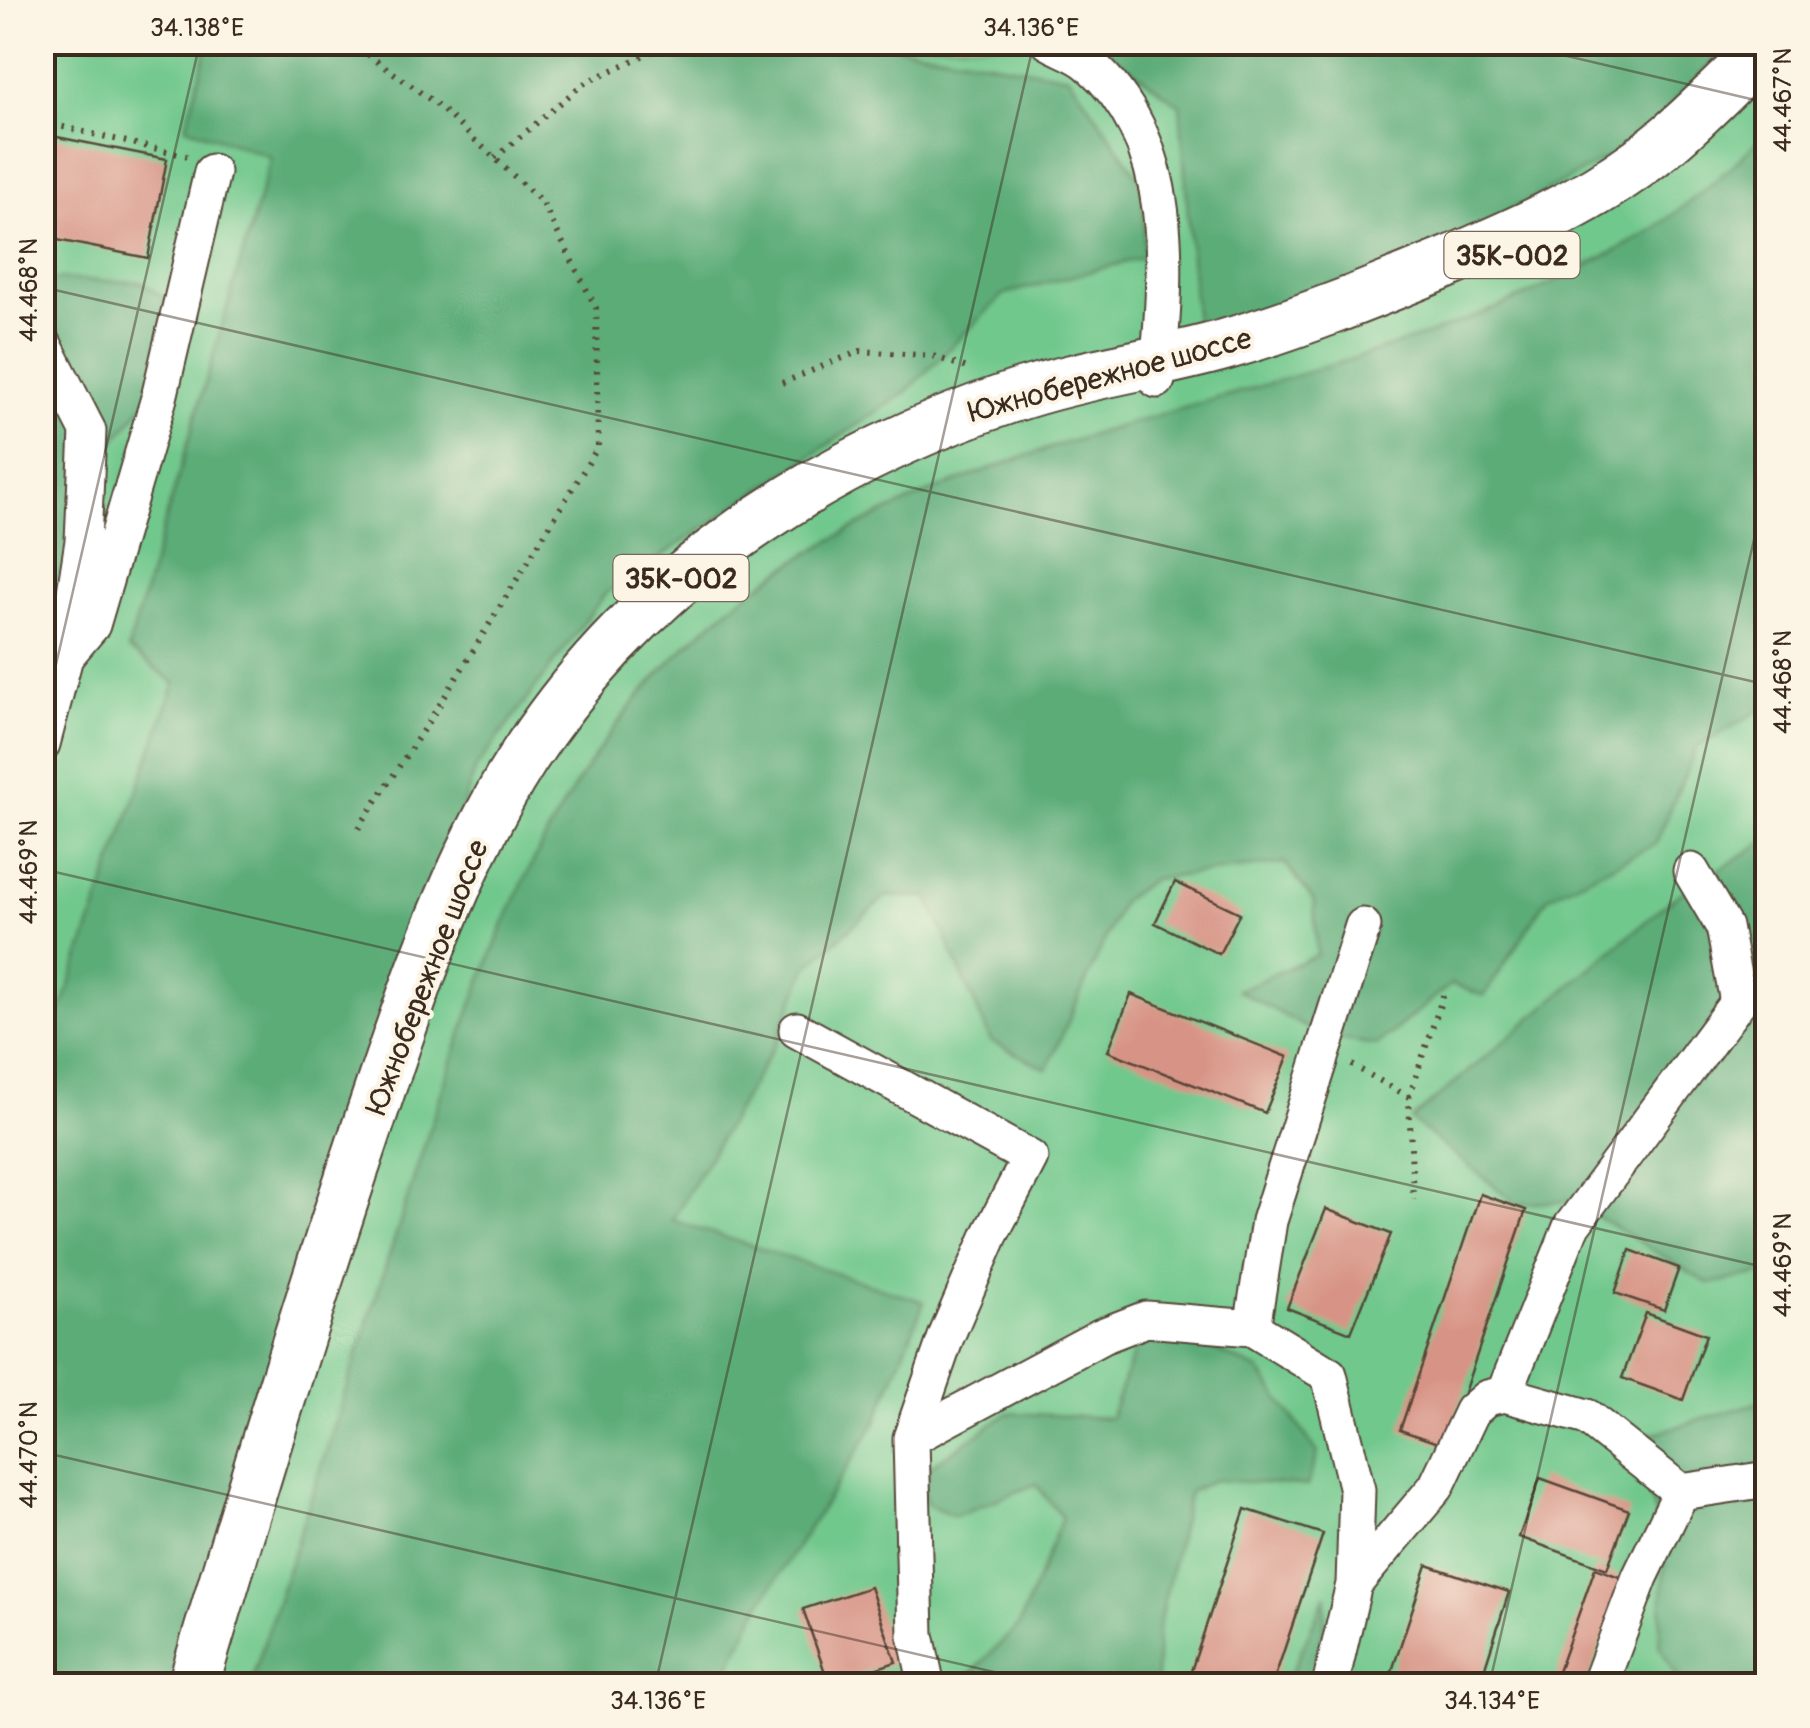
<svg xmlns="http://www.w3.org/2000/svg" width="1810" height="1728" font-family="Pangolin,sans-serif">
<style>
.green{fill:#71c88d;stroke:#567956;stroke-width:2.5}
.forest{fill:#5cac78;stroke:#4c6b4b;stroke-width:2.5}
.building{fill:#d79486}
.lines{fill:none;stroke-linecap:round;stroke-linejoin:round}
.minor-casing{stroke:#564638;stroke-width:39}
.highway-casing{stroke:#564638;stroke-width:54}
.path{stroke:#564638;stroke-width:6;stroke-dasharray:2.5 8;stroke-linecap:butt}
.minor{stroke:#fff;stroke-width:35}
.highway{stroke:#fff;stroke-width:50}
.ticks{fill:none;stroke:#3b2a1e;stroke-width:2.5;stroke-opacity:0.45}
.labels{text-anchor:middle;stroke-width:8;stroke-linejoin:round;paint-order:stroke}
.shield{fill:#fcf5e5;stroke:#75675a;stroke-width:2.5}
.shield-label{font-size:28px;font-weight:bold;fill:#3b2a1e}
.street-label{font-size:30px;fill:#3b2a1e;stroke:#fcf5e5}
.neatline{fill:none;stroke:#3b2a1e;stroke-width:4}
.ticks-label{font-size:25px;text-anchor:middle;fill:#3b2a1e}
</style>
<rect width="100%" height="100%" fill="#fcf5e5"/>
<filter id="ink" filterUnits="userSpaceOnUse"><feTurbulence type="fractalNoise" baseFrequency=".01" numOctaves="2"/><feDisplacementMap in="SourceGraphic" scale="20" xChannelSelector="R" yChannelSelector="G"/><feConvolveMatrix kernelMatrix="1 2 1 2 8 2 1 2 1" color-interpolation-filters="sRGB"/></filter>
<filter id="wash" filterUnits="userSpaceOnUse"><feTurbulence type="fractalNoise" baseFrequency=".0048" numOctaves="4" result="noise"/><feDisplacementMap in="SourceGraphic" scale="40" xChannelSelector="R" yChannelSelector="G"/><feGaussianBlur stdDeviation="2.25" result="paint"/><feColorMatrix in="noise" values="0 0 0 0 0 0 0 0 0 0 0 0 0 0 0 0 0 1.4 0 .05"/><feComposite in="paint" operator="in"/></filter>
<g filter="url(#wash)">
<rect width="100%" height="100%" fill="#f2e5c9"/>
<!-- green -->
<path class="green" d="M43 43H1767V1685H43Z"/>
<!-- forest -->
<path class="forest" d="M872 42 1069 76 1142 182 1145 257 1004 294 905 393 605 594 476 768 304 1268 178 1685 43 1686V1062L175 683 128 649 271 157 186 127 208 43Z
M1096 43H1731L1636 142 1398 272 1197 340 1180 105Z
M1767 132V706L1696 748 1656 844 1548 897 1484 996 1451 984 1377 1045 1323 1037 1238 990 1317 955 1314 901 1285 863 1153 879 1122 901 1047 1069 991 1041 928 897 886 896 807 967 779 1038 672 1220 924 1302 876 1422 760 1605 720 1685 250 1686C298 1539 345 1393 392 1247 463 1026 528 783 709 625 838 513 1005 459 1166 413 1306 372 1448 338 1578 270 1602 257 1628 246 1650 231 1692 202 1732 168 1767 132Z
M43 279 141 282 163 297 172 332 170 372 92 469 79 591 43 643Z
M1767 840V1273L1709 1284 1571 1201 1517 1204 1411 1120 1672 899Z
M1146 1319 1259 1370 1318 1453 1307 1486 1214 1480 1189 1492 1158 1628 1156 1685H959L1019 1625 1062 1518 1036 1484 955 1516 928 1505 917 1476 1008 1413 1110 1418Z
M1767 1400V1685H1682L1659 1645 1665 1553 1635 1439Z
M1326 1595 1320 1685H1286Z"/>
<g id="blocks">
<!-- building -->
<path class="building" d="M42 134 167 159 148 258 42 237Z
M1175 882 1240 913 1219 954 1155 923Z
M1131 994 1288 1057 1265 1113 1108 1051Z
M1480 1194 1526 1210 1446 1446 1400 1430Z
M1326 1209 1391 1234 1351 1333 1287 1308Z
M1630 1250 1679 1268 1664 1310 1615 1293Z
M1646 1313 1706 1335 1683 1400 1622 1378Z
M1540 1478 1629 1510 1607 1569 1519 1537Z
M1245 1509 1323 1534 1272 1686H1186Z
M1427 1565 1509 1592 1479 1686H1387Z
M1595 1568 1625 1579 1586 1686H1553Z
M870 1587 896 1662 829 1684 803 1609Z"/>
</g>
</g>
<g filter="url(#ink)">
<use href="#blocks" fill-opacity="0" stroke="#564638" stroke-width="2.5"/>
<g class="lines">
<!-- minor casing -->
<g class="minor-casing">
<path id="minor" d="M1049 42C1061 49 1078 54 1089 64 1179 143 1167 272 1157 380
M42 341 88 431 83 541 65 657 42 744
M65 657 92 625 159 398 212 172
M797 1030 1030 1158 990 1235 946 1337 911 1438 916 1635 927 1686
M1252 1328 1269 1221 1363 926
M1504 1394 1571 1227 1738 1002 1724 927 1691 871
M911 1438 1102 1336 1146 1319 1252 1328 1329 1375 1357 1490 1354 1584
M1330 1686 1354 1584 1436 1487 1472 1411 1487 1398 1504 1394 1587 1417 1681 1492
M1599 1686 1640 1577 1681 1492 1768 1479"/>
</g>
<!-- highway casing -->
<g class="highway-casing">
<path id="highway" d="M193 1686C245 1512 297 1339 354 1167 398 1036 440 899 510 779 621 593 806 466 1009 398 1079 374 1153 365 1224 345 1300 323 1371 294 1444 264 1512 235 1580 206 1640 162 1686 128 1726 84 1768 45"/>
</g>
<!-- path -->
<path class="path" d="M351 42 435 103 542 202 596 308 598 447 444 698 356 832
M42 122 187 156
M495 158 583 84 672 42
M782 383 860 351 933 356 970 369
M1352 1065 1409 1097 1413 1200
M1409 1097 1445 990"/>
<!-- minor -->
<use href="#minor" class="minor"/>
<!-- highway -->
<use href="#highway" class="highway"/>
</g>
</g>
<!-- ticks -->
<path class="ticks" d="M1507 42 1768 103M42 287 1768 685M42 725 200 42M42 869 1768 1268M42 1452 1055 1686M655 1686 1034 42M1489 1686 1768 479"/>
<g class="labels">
<!-- shield labels -->
<g class="shield">
<rect x="1444.5" y="232" width="135" height="46" rx="8"/>
<rect x="613.5" y="555" width="135" height="46" rx="8"/>
</g>
<g class="shield-label">
<text x="1512" y="265">35К-002</text>
<text x="681" y="588">35К-002</text>
</g>
<!-- street labels -->
<g class="street-label">
<text transform="translate(1110 375) rotate(-15)" y="10">Южнобережное шоссе</text>
<text transform="translate(427 977) rotate(-69)" y="10">Южнобережное шоссе</text>
</g>
</g>
<!-- margin -->
<rect width="1810" height="1728" fill="none" stroke="#fcf5e5" stroke-width="110"/>
<rect x="55" y="55" width="1700" height="1618" class="neatline"/>
<g class="ticks-label">
<text x="197" y="36">34.138°E</text>
<text x="1031" y="36">34.136°E</text>
<text transform="translate(1782 100) rotate(-90)" y="9">44.467°N</text>
<text transform="translate(28 290) rotate(-90)" y="9">44.468°N</text>
<text transform="translate(1782 682) rotate(-90)" y="9">44.468°N</text>
<text transform="translate(28 872) rotate(-90)" y="9">44.469°N</text>
<text transform="translate(1782 1265) rotate(-90)" y="9">44.469°N</text>
<text transform="translate(28 1455) rotate(-90)" y="9">44.470°N</text>
<text x="658" y="1709">34.136°E</text>
<text x="1492" y="1709">34.134°E</text>
</g>
</svg>
